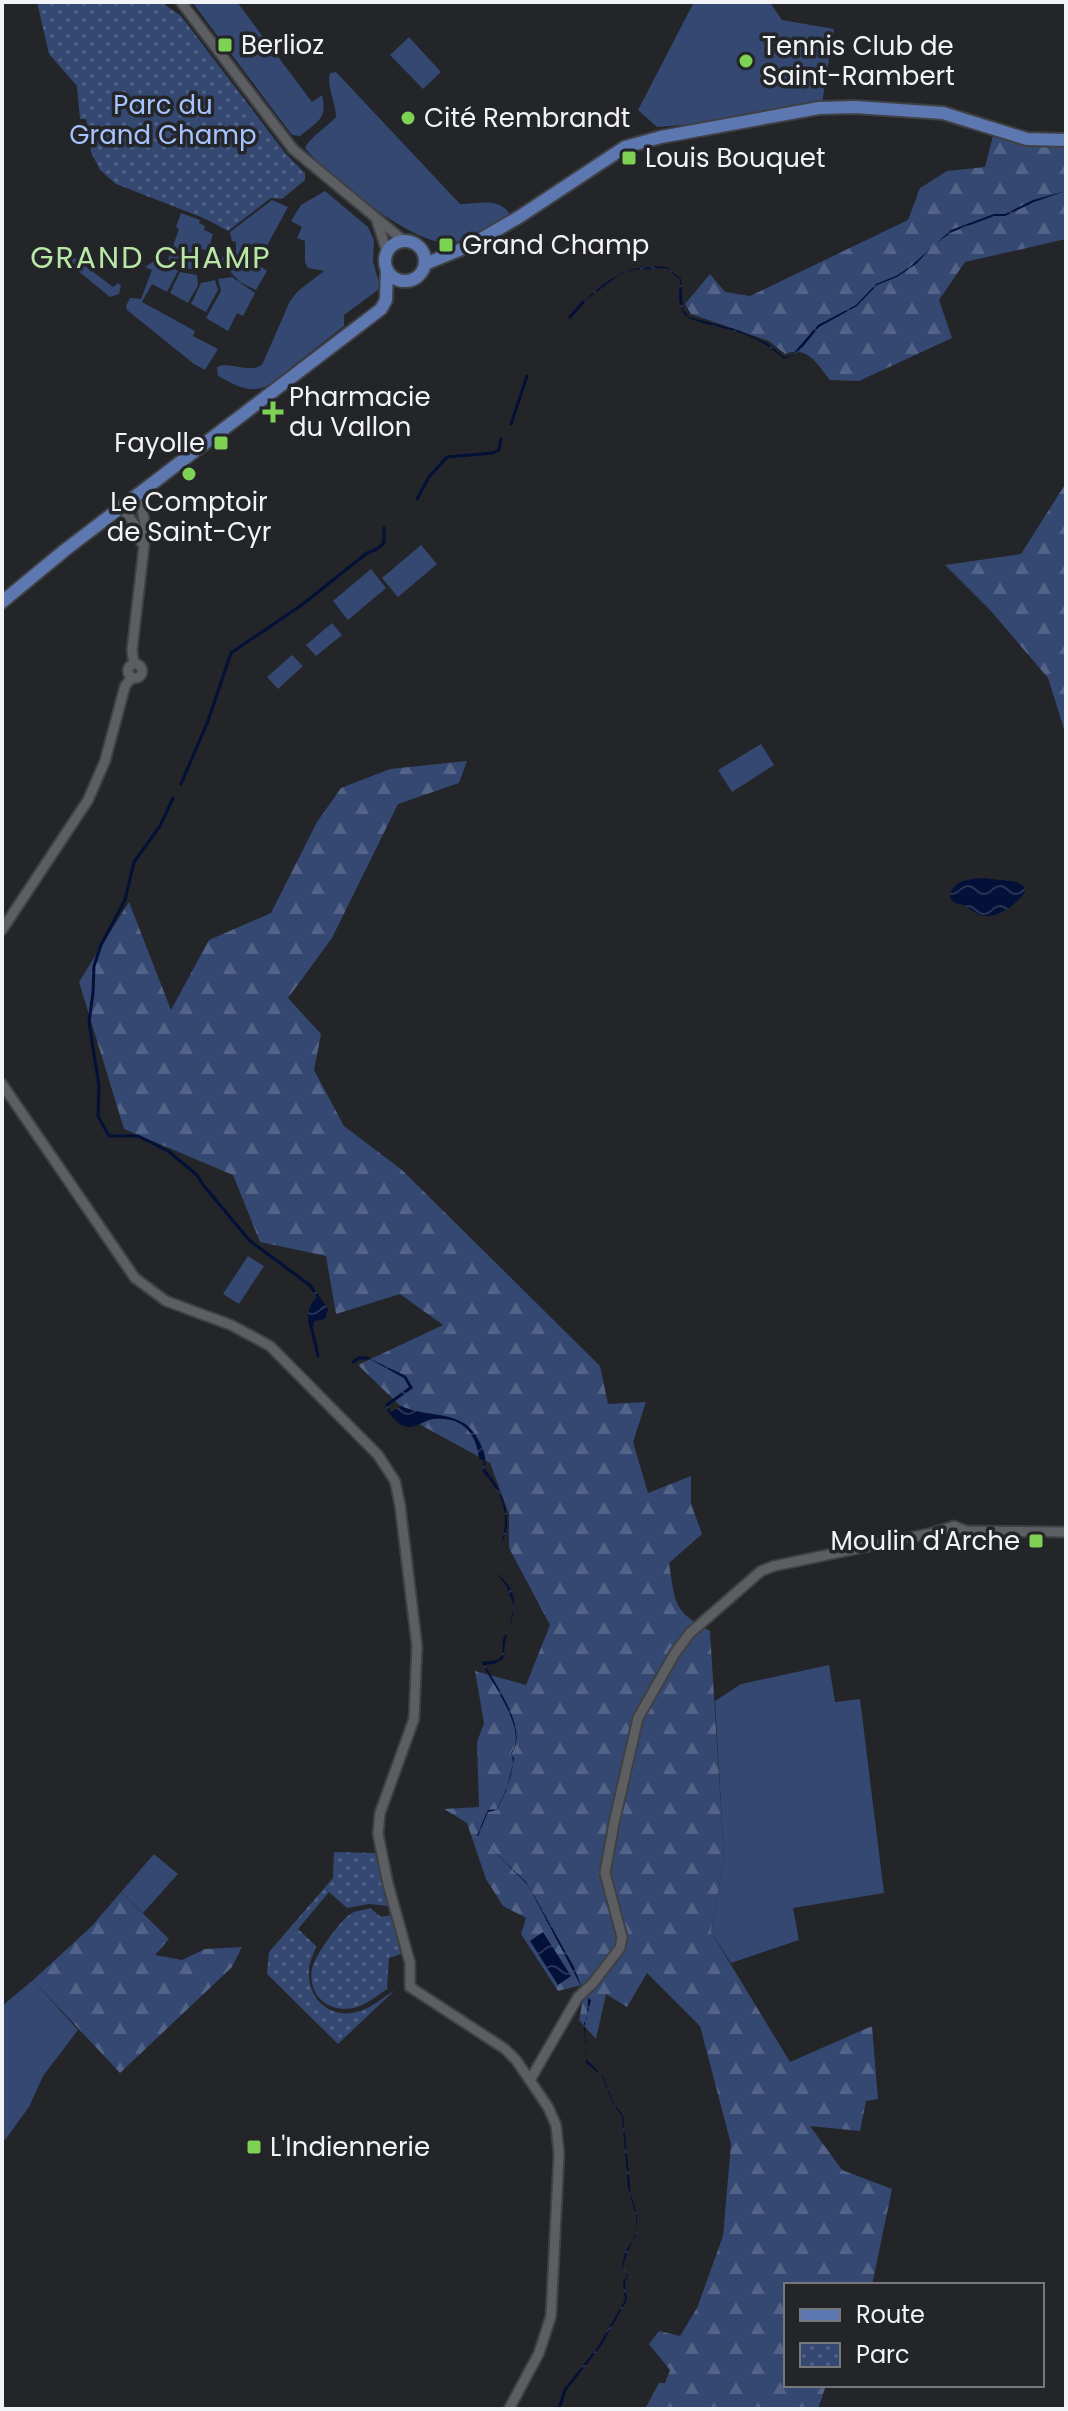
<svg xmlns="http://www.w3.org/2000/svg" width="1068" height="2411" font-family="Poppins,sans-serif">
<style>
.green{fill:#344872}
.forest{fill:url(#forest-firs)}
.park{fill:url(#park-dots)}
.water{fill:url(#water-waves)}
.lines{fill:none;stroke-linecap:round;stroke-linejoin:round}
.stream{stroke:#031038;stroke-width:3}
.minor-casing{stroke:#3f4043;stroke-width:13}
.major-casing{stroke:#3f4043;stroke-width:16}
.minor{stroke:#5c5e61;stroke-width:9}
.major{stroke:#5d77b0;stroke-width:12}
.poi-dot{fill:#7dd153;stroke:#232528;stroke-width:3}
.labels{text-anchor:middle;stroke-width:7;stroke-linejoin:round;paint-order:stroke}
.poi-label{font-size:26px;fill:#f2f3f6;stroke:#232528;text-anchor:start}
.park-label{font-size:26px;fill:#a7c3fe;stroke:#232528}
.quarter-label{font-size:30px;letter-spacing:2px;fill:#b9e7a6;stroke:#232528}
</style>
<defs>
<pattern id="forest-firs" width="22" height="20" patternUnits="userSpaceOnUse" patternTransform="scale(2)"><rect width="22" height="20" fill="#344872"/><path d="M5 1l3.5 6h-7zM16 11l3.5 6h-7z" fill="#526387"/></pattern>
<pattern id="park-dots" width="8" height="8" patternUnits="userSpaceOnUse" patternTransform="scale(2)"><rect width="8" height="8" fill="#344872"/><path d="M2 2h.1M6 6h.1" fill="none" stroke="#526387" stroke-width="1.8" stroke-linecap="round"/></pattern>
<pattern id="water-waves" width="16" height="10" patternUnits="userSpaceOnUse" patternTransform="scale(2)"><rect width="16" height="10" fill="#031038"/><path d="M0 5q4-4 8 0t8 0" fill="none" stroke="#283355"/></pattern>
</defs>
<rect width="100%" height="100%" fill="#232528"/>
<!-- green -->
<path class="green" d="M192 2H237L312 102 322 95C328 119 317 122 300 136L292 135Z
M694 2H770L782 20 834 29 822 103 696 124 657 127 638 110Z
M409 37 441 72 423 89 390 55Z
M336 72 460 204C479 204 498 197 510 214 492 224 469 242 448 243 412 244 327 176 305 148 310 137 327 127 336 117 336 103 326 86 330 73Z
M325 191 368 227 374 240 373 261 379 283 378 290 344 315V326L270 384C251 396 236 385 218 376L217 367C232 361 247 374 262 365L290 301 298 291 324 271 308 268 305 262V241L297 238 302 227 291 221 301 205Z
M272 200 288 207 257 264 267 271 256 290 240 282 220 261 228 251H236V242L232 241 230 232Z
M181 213 200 220 199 223 205 226 204 230 213 234 208 251 199 248 197 270 180 267 168 260 179 229 176 227Z
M60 247 113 287 118 283 121 285 119 294 110 297 55 252Z
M159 260 178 271 167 292 152 284 142 302 195 331 193 336 218 349 205 370 194 364 127 310 126 306 130 298 141 299 152 270 145 267 154 261Z
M180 272 197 275 198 285 188 303 170 293Z
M232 277 255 293 243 316 237 313 228 331 206 318 221 291 218 279Z
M215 280 218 290 206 312 191 304 201 283Z
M421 545 437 564 398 597 382 578Z
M371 569 386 588 348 620 333 601Z
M332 623 342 635 316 656 306 645Z
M292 655 303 666 278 689 267 677Z
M761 744 774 765 732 792 718 770Z
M248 1256 264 1266 239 1304 223 1294Z
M829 1665 835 1702 860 1699 884 1893 793 1908 799 1940 731 1963 711 1932 724 1858 715 1701 741 1684Z
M154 1854 178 1874 143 1913 121 1892Z
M33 1980 78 2030 43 2076 29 2107 5 2140 2 2138V2006Z"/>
<!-- forest -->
<path class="forest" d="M993 136 1025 145 1066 147V239L965 262 939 300 952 338 859 381 830 380C817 364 808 345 785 354L769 341 691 314 685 304 710 274 725 292 750 296 908 220 920 188 947 171 985 167Z
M1066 483V735L1048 678 991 611 945 565 1021 554Z
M467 761 459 783 398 804 332 938 288 998 321 1034 314 1070 344 1126 402 1170 600 1366 608 1404 646 1402 633 1442 648 1493 691 1476V1504L702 1534 669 1563C675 1602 673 1612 710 1631L724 1858 711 1932 790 2062 872 2026 878 2099 866 2101 860 2131 810 2126 842 2170 892 2189 872 2285H786V2385H826L818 2409H645L659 2383H665L670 2370 649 2344 659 2331 680 2336 697 2308 723 2236 731 2144 700 2026 647 1973 627 2007 606 1994 596 2039 579 2020 586 1984 558 1991 521 1934 526 1918 503 1906 486 1879 467 1823 444 1809 479 1807 477 1742 484 1723 475 1671 526 1685 550 1625 509 1548V1514L490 1463 419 1424 358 1365 443 1325 400 1294 336 1314 326 1256 260 1242 233 1175 124 1129 79 982 129 902 171 1010 209 940 271 913 317 822 341 788 390 769Z
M121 1892 169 1939 155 1955 182 1960 205 1949 242 1947 232 1967 120 2073 33 1980 91 1927Z"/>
<!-- park -->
<path class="park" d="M37 2H161L181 16 286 154 305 173V180L282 199 271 198 228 231 206 219 116 184 100 170 91 152 86 119H80L77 86 49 54Z
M334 1852 375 1853 389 1906 369 1904 347 1908 329 1892 298 1929 316 1946C314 1954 309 1962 309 1970 307 2001 333 2022 363 2010 374 2006 385 1996 395 1990L338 2044 267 1974 269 1952 333 1878Z
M370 1908 381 1917 391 1915 401 1954 389 1958 387 1989C379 1994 370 2002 360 2006 334 2016 307 1999 312 1969 314 1956 341 1919 352 1913 357 1910 365 1910 370 1908Z"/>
<!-- water -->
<path class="water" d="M1066 191 1034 202 1005 216H994L952 232 935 244 916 264 897 277 877 285 857 306 819 327 797 354 784 359C769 346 753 336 735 331 723 327 695 323 686 316 677 308 679 290 680 280L667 268 633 270 619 275 582 303C609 278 627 264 667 267L681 279 683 310 689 317 738 330 767 343 784 357 791 356 818 325 856 305 876 284 896 276 911 266 951 230 994 214H1005L1033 200Z
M984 878 1017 882 1024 886 1025 892C1016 905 994 922 978 914 967 908 969 905 955 903L950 898C951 880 969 879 984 878Z
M311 1284 328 1309 325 1319 315 1321 311 1331C306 1319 307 1307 317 1297L308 1286Z
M366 1357 406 1376 413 1388 388 1406 391 1412 401 1406C433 1420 465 1407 481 1445 485 1453 486 1460 485 1469 501 1487 516 1521 501 1544 510 1514 504 1494 482 1471L484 1461 479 1458C476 1432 462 1416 433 1419 425 1420 417 1427 409 1427 397 1426 391 1416 385 1407L386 1404 409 1387 404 1378Z
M496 1573C522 1593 515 1611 506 1638 504 1645 505 1652 503 1659L494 1664 485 1665C496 1685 530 1733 511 1754L514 1758V1760L506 1791 497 1810 488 1812 478 1836 527 1883 574 1967 582 1988 528 1885 477 1835 488 1810 497 1809C504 1795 518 1766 511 1753 529 1732 492 1683 481 1662L498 1660 502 1655 503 1639 509 1629 514 1606 506 1585Z
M543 1932 571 1976 558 1985 530 1941Z
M588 1998 591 2000 585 2024 586 2059 603 2076 614 2104 623 2115 630 2184C629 2196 636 2205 637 2217 639 2236 627 2248 623 2267L628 2275 625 2283 627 2300 601 2346 566 2391 564 2389 599 2345 625 2300 623 2282 627 2276 622 2267 625 2252 637 2234 636 2215 628 2188 622 2116 614 2106 602 2076 586 2063 584 2023 587 2019Z"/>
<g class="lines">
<!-- stream -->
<path class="stream" d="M570 317 583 302
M511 424 527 376
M417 499 429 477 447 457 493 453 499 450 501 439
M181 784 208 721 231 653 303 604 367 553 377 549 384 543V528
M173 798 160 826 134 862 125 900 101 945 94 966 93 993 89 1022 99 1086 98 1116 109 1136H138L168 1151 197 1175 204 1186 250 1241 311 1286
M312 1329 318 1356
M353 1362 359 1358H368
M559 2409 565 2390"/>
<!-- minor casing -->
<g class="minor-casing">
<path id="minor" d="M181 2 293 149 404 241
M377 221 387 252
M122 507 137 528 141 542
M134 664 132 650 146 529 142 509 134 499
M128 671a7 7 0 1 1 14 0a7 7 0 1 1-14 0Z
M2 930 88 800 105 761 125 686 132 677
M2 1084 135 1278 166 1301 231 1325 270 1346 378 1455 395 1481 400 1505 417 1646 414 1719 380 1813 378 1834 388 1884 410 1963V1987L505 2049 516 2060 548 2107 556 2125 559 2154 551 2316 539 2353 509 2409
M530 2080 578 1997 593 1983 620 1948 622 1937 605 1873 614 1823 638 1718 675 1653 690 1633 761 1571 774 1566 932 1533 954 1526 966 1531 1066 1532"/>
</g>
<!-- major casing -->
<g class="major-casing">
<path id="major" d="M385 261a20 20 0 1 1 40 0a20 20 0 1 1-40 0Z
M425 264 469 246 519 217 625 147 661 137 819 108 855 107 943 113 1027 139 1066 140
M2 602 65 550 381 309 386 300 387 269"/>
</g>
<!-- minor -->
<use href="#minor" class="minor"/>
<!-- major -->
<use href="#major" class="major"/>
</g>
<!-- markers -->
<g class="poi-dot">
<rect x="217" y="37" width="16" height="16" rx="4"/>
<circle cx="746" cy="61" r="8"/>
<circle cx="408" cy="118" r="8"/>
<rect x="621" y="150" width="16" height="16" rx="4"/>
<rect x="438" y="237" width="16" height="16" rx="4"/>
<path d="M269 400h8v8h8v8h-8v8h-8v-8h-8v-8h8z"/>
<rect x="213" y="435" width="16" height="16" rx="4"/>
<circle cx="189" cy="474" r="8"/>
<rect x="1028" y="1533" width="16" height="16" rx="4"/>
<rect x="246" y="2139" width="16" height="16" rx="4"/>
</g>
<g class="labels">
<!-- poi labels -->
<g class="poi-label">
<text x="241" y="54">Berlioz</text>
<text x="762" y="55">Tennis Club de<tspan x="762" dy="30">Saint-Rambert</tspan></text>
<text x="424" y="127">Cité Rembrandt</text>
<text x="645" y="167">Louis Bouquet</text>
<text x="462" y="254">Grand Champ</text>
<text x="289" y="406">Pharmacie<tspan x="289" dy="30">du Vallon</tspan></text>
<text x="205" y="452" text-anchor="end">Fayolle</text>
<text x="189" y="511" text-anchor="middle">Le Comptoir<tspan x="189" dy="30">de Saint-Cyr</tspan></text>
<text x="1020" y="1550" text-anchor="end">Moulin d'Arche</text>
<text x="270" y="2156">L'Indiennerie</text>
</g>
<!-- park labels -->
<g class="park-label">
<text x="163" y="114">Parc du<tspan x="163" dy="30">Grand Champ</tspan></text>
</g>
<!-- quarter labels -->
<g class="quarter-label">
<text x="151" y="268">GRAND CHAMP</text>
</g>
</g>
<!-- border -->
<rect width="1068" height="2411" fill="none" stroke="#f2f3f6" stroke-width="8"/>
<!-- legend -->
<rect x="784" y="2283" width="260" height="104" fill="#232528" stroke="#76777a" stroke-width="2"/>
<rect x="800" y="2309" width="40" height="12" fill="#5d77b0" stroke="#76777a" stroke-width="2"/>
<text x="856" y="2323" font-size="24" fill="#f2f3f6">Route</text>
<rect x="800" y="2343" width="40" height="24" fill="url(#park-dots)" stroke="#76777a" stroke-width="2"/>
<text x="856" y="2363" font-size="24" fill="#f2f3f6">Parc</text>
</svg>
